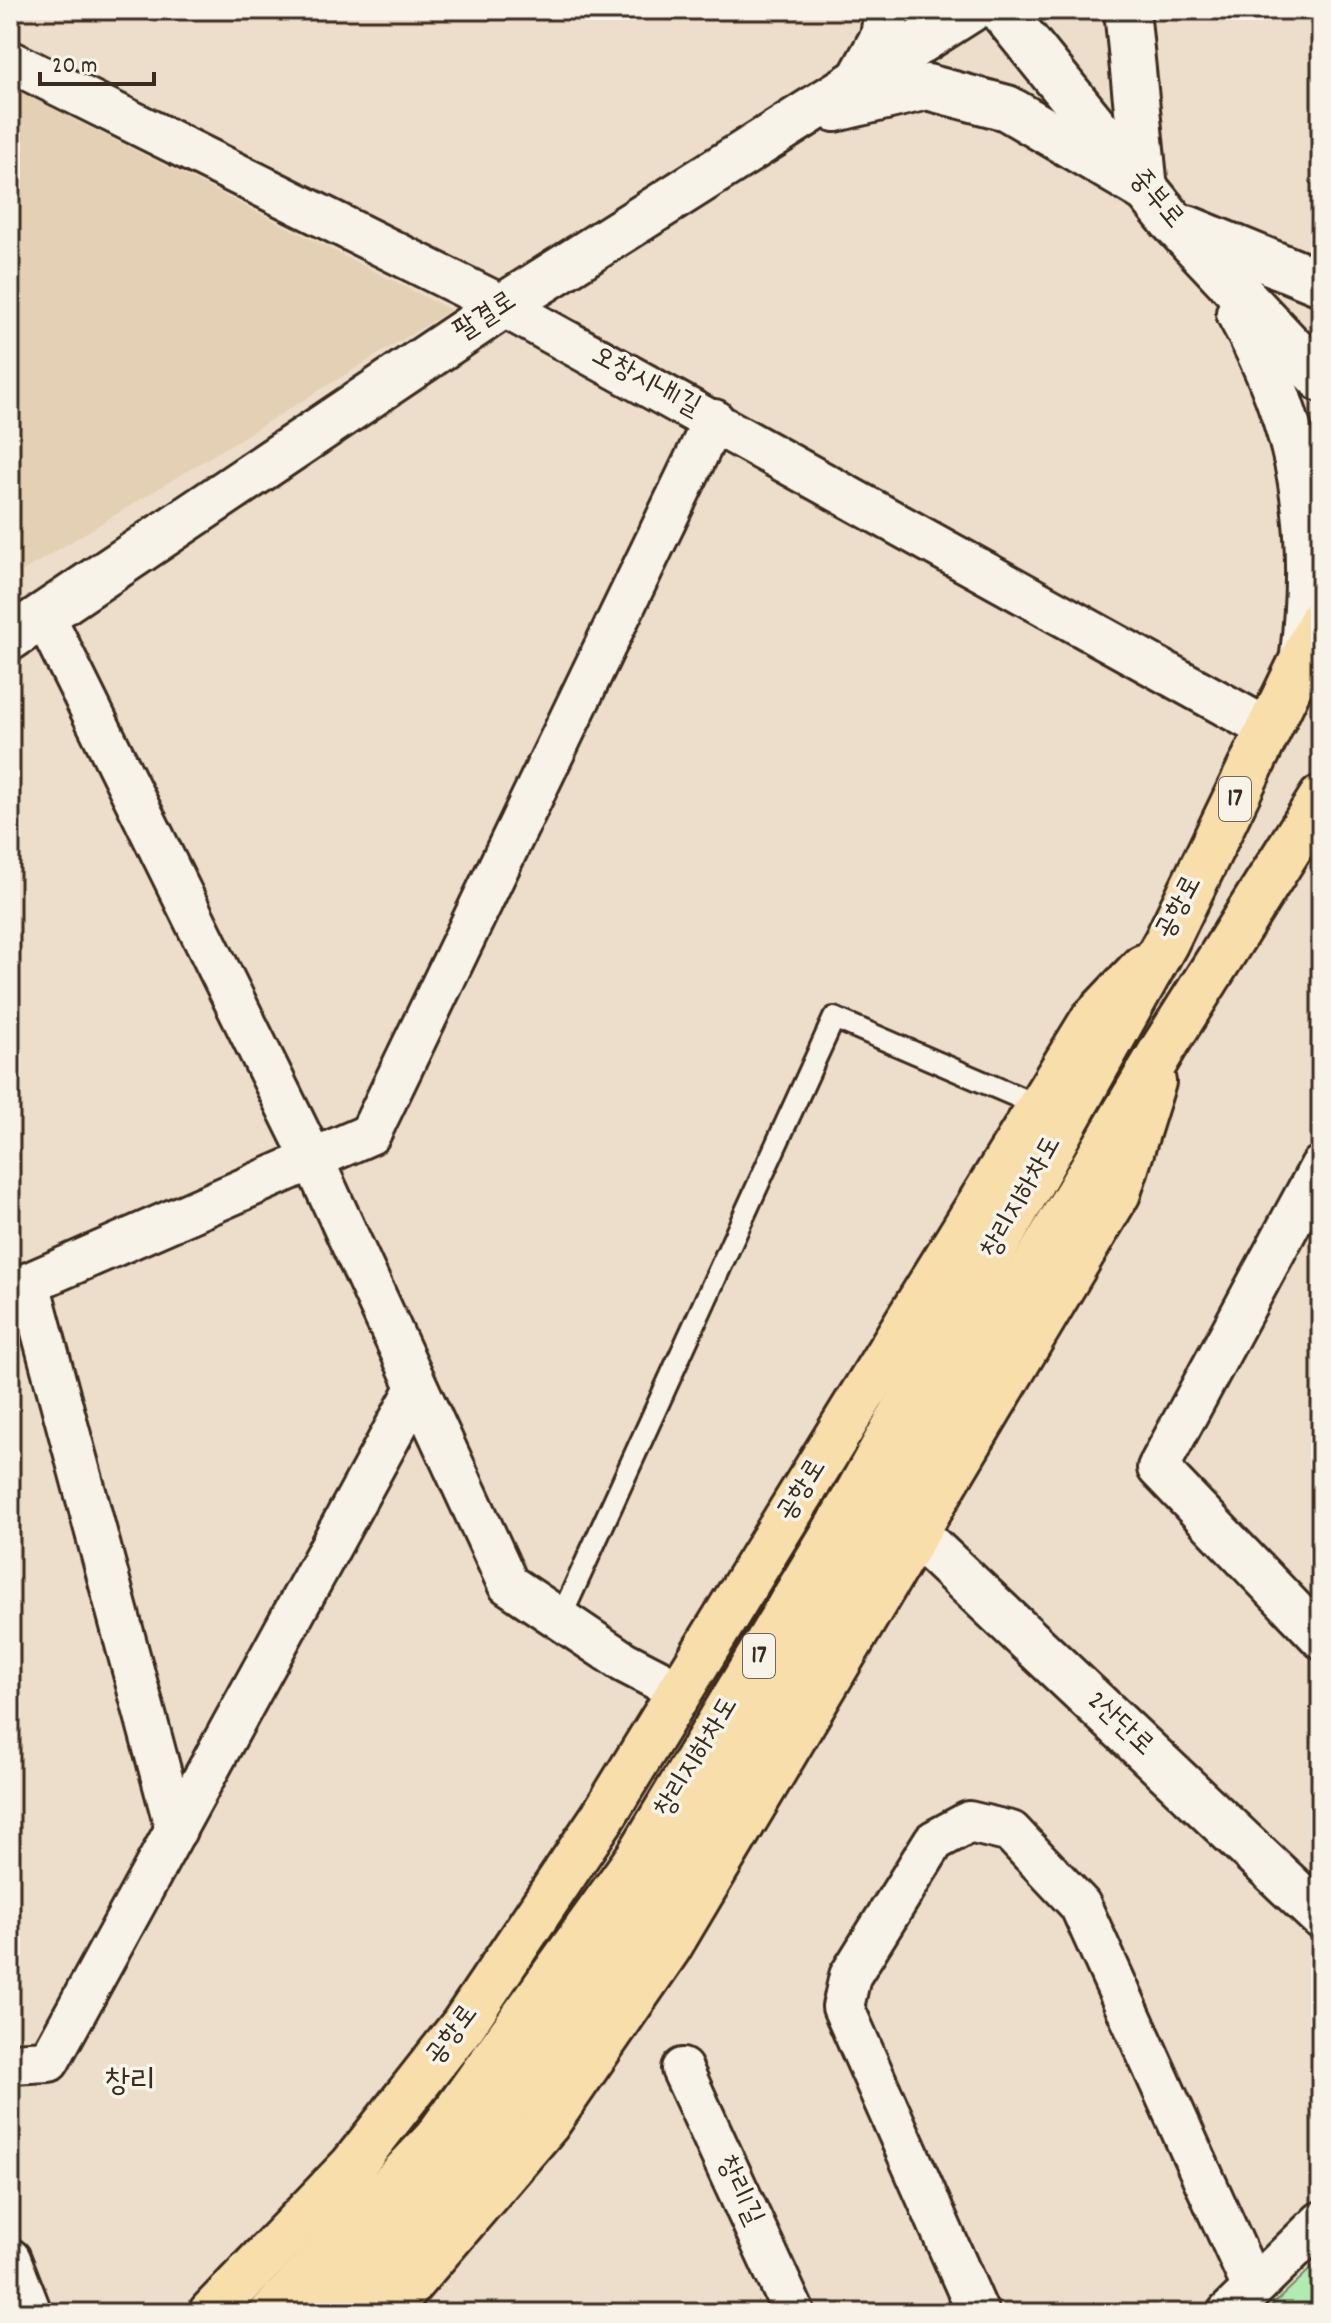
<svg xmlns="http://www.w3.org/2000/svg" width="1331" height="2323" font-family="Dekko,'Poor Story',sans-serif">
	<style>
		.built { fill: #e4d0b5 }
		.park { fill: #b1ebb0; stroke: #768a67; stroke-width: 2 }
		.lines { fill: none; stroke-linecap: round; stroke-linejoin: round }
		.service-casing { stroke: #3b2a1e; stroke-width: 26 }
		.minor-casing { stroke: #3b2a1e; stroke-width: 46 }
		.tertiary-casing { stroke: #3b2a1e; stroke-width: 50 }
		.secondary-casing { stroke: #3b2a1e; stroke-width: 50 }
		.primary-casing { stroke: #3b2a1e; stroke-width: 50 }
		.trunk-casing { stroke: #3b2a1e; stroke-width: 50 }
		.service { stroke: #f7f3e8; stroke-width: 20 }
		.minor { stroke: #f7f3e8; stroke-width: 40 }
		.tertiary { stroke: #f7f3e8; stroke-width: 44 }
		.secondary { stroke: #f7f3e8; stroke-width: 44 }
		.primary { stroke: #f8deab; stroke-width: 44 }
		.trunk { stroke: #f8deab; stroke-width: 44 }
		.labels { text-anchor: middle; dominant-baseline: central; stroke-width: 7; stroke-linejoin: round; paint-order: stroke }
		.shield { fill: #f7f3e8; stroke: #73665b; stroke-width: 2 }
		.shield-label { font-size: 26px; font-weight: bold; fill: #3b2a1e }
		.street-label { font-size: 28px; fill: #3b2a1e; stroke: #f7f3e8 }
		.quarter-label { font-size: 32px; fill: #3b2a1e; stroke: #f7f3e8 }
	</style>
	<rect width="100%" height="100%" fill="#ecdeca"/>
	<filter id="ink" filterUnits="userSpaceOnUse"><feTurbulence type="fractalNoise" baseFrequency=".0125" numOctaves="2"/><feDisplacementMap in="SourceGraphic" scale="16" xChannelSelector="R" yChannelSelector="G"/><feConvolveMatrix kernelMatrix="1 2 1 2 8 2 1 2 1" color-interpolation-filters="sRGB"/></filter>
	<g filter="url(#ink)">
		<!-- built -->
		<polygon class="built" points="10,87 451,310 10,579"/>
		<!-- park -->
		<polygon class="park" points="1321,2259 1321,2313 1264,2313"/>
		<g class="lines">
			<!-- service casing -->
			<g class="service-casing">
				<polyline id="service" points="560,1619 834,1018 1039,1106"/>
			</g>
			<!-- minor casing -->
			<g class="minor-casing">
				<g id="minor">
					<polyline points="10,61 503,306 1268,729"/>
					<polyline points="44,615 313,1160 508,1584 624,1662 680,1691"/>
					<polyline points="1321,1166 1158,1468 1321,1638"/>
					<polyline points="29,1283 176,1830"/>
					<polyline points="10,1299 29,1283 370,1134 714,420"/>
					<polyline points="10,2063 49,2061 417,1388"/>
					<polyline points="682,2069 794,2313"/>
					<polyline points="10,2259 31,2313"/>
					<polyline points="978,2313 843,2007 850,1976 934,1841 969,1822 1011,1832 1080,1905 1253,2288"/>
					<polyline points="1228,2313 1321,2222"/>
				</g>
			</g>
			<!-- tertiary casing -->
			<g class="tertiary-casing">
				<g id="tertiary">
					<polyline points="1127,10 1145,189"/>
					<polyline points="860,79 883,37 887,10"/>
					<polyline points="835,109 927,87 1007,108 1143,188"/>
					<polyline points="10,638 503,306 970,10"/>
					<polyline points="917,1535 1321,1916"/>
				</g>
			</g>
			<!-- secondary casing -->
			<g class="secondary-casing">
				<g id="secondary">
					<polyline points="1001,10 1171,220 1321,379"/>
					<polyline points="1187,228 1321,283"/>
					<path d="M1239 313C1302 427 1318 526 1303 655"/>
				</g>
			</g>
			<!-- primary casing -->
			<g class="primary-casing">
				<g id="primary">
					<polyline points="211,2313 352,2166 463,2025 602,1818 1092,1021 1143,967"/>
					<polyline points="385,2313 547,2124 669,1947 1118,1193 1153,1082"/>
				</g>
			</g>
			<!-- trunk casing -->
			<g class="trunk-casing">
				<g id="trunk">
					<polyline points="272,2313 436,2139 639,1856 856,1496 1166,942 1321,621"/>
					<polyline points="331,2313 556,2046 887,1516 1164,1047 1321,798"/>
				</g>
			</g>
			<!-- service -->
			<use href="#service" class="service"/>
			<!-- minor -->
			<use href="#minor" class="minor"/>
			<!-- tertiary -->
			<use href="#tertiary" class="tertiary"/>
			<!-- secondary -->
			<use href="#secondary" class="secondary"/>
			<!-- primary -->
			<use href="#primary" class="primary"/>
			<!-- trunk -->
			<use href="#trunk" class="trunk"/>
		</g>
	</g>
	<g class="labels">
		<!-- shield labels -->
		<g class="shield">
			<rect x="1219" y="777" width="32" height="44" rx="6"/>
			<rect x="743" y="1634" width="32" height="44" rx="6"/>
		</g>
		<g class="shield-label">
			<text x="1235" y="799">17</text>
			<text x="759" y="1656">17</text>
		</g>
		<!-- street labels -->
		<g class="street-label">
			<text transform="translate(1155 200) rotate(50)">중부로</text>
			<text transform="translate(486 318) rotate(-33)">팔결로</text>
			<text transform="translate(645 383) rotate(28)">오창시내1길</text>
			<text transform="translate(1180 908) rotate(-62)">공항로</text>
			<text transform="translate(1023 1198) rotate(-61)">창리지하차도</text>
			<text transform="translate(803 1491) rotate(-58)">공항로</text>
			<text transform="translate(1119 1725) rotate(43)">2산단로</text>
			<text transform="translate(698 1758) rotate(-59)">창리지하차도</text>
			<text transform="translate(453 2036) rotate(-53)">공항로</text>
			<text transform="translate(738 2191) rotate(65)">창리1길</text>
		</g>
		<!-- quarter labels -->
		<g class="quarter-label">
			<text x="130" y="2084">창리</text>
		</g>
	</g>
	<!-- margin -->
	<rect width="1331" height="2323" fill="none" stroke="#f7f3e8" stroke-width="40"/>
	<rect x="20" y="20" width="1291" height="2283" fill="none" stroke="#3b2a1e" stroke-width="3" filter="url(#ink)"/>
	<!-- scale -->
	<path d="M40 72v12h114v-12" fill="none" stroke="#3b2a1e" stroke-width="4"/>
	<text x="52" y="72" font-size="24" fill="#3b2a1e" stroke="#f7f3e8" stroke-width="6" paint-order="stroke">20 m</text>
</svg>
